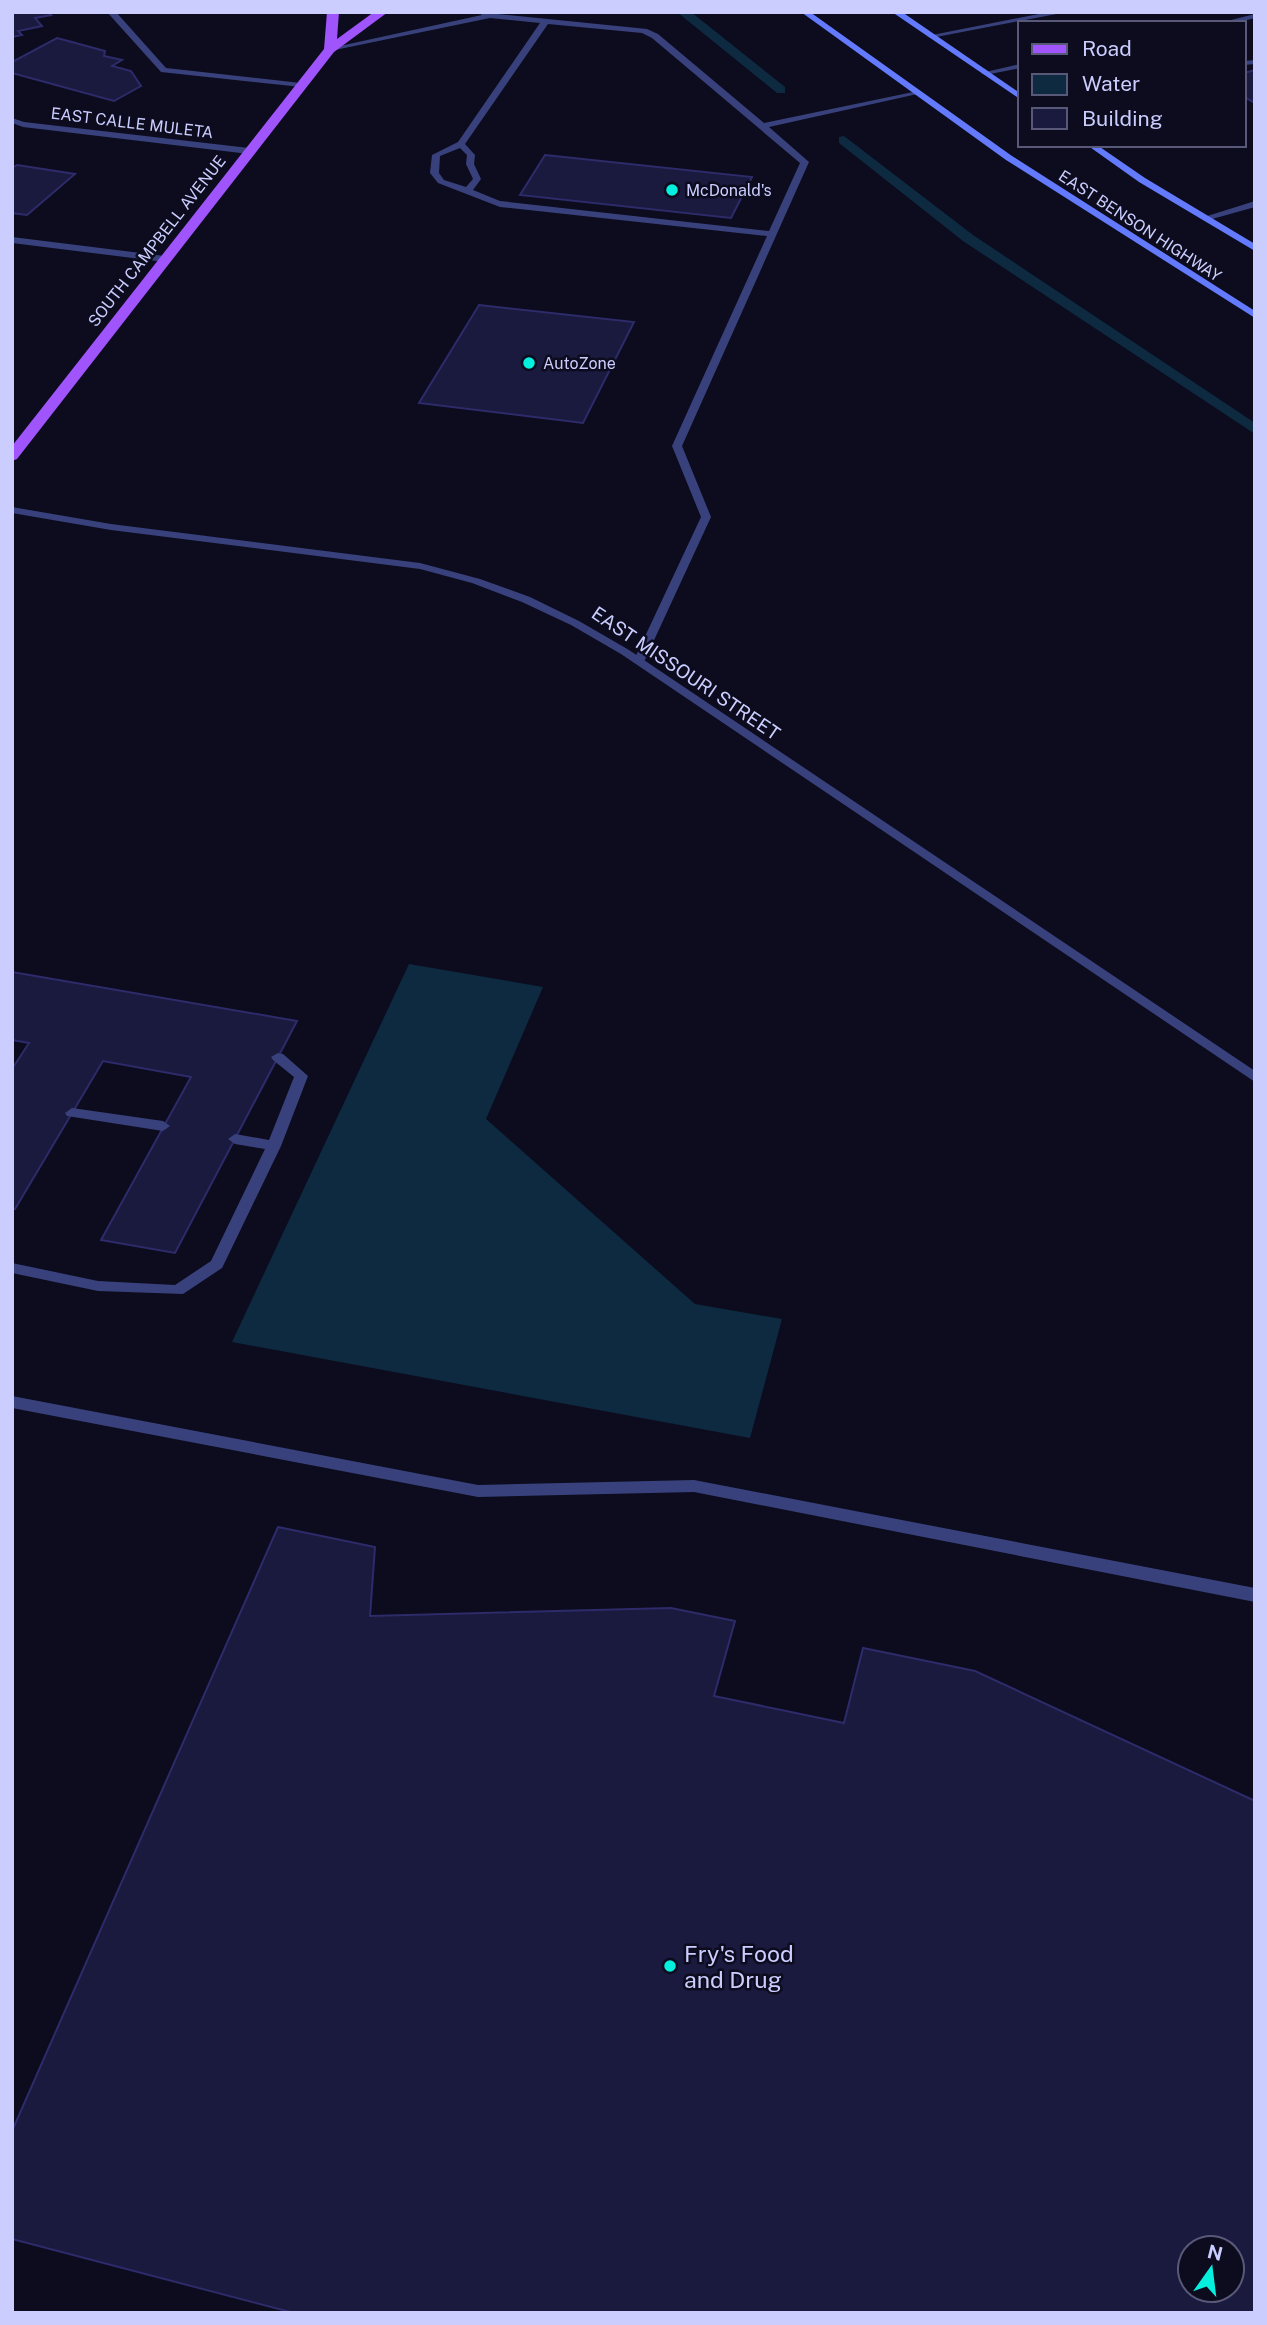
<svg xmlns="http://www.w3.org/2000/svg" width="1267" height="2325" font-family="'Public Sans',sans-serif">
	<style>
		.water { fill: #0d2a41 }
		.lines { fill: none; stroke-linecap: round; stroke-linejoin: round }
		.stream { fill: #0d2a41; fill-rule: evenodd }
		.building { fill: #1a193e; stroke: #2d2b6a; stroke-width: 2; fill-rule: evenodd }
		.lane { fill: #38417c; fill-rule: evenodd }
		.street { fill: #38417c; fill-rule: evenodd }
		.secondary { fill: #647afc; fill-rule: evenodd }
		.primary { fill: #a054fb; fill-rule: evenodd }
		.poi-dot { fill: #05efde; stroke: #0c0c1e; stroke-width: 2.5 }
		.labels { text-anchor: middle; dominant-baseline: central; stroke-width: 5; stroke-linejoin: round; paint-order: stroke }
		.far-street-label { font-size: 16px; fill: #cacdfe; stroke: #0c0c1e }
		.far-poi-label { font-size: 16px; fill: #cacdfe; stroke: #0c0c1e; text-anchor: start }
		.street-label { font-size: 19px; fill: #cacdfe; stroke: #0c0c1e }
		.near-poi-label { font-size: 23px; fill: #cacdfe; stroke: #0c0c1e; text-anchor: start }
	</style>
	<rect width="100%" height="100%" fill="#0c0c1e"/>
	<!-- water -->
	<polygon class="water" points="409,964 543,987 486,1119 695,1304 782,1319 750,1438 232,1342"/>
	<g class="lines">
		<!-- stream -->
		<g class="stream">
			<polygon points="677,12 691,12 785,87 785,93 777,93"/>
			<polygon points="844,136 973,235 1255,423 1255,434 963,241 839,143 839,137"/>
		</g>
	</g>
	<!-- building -->
	<g class="building">
		<polygon points="12,12 48,12 51,15 35,18 42,26 18,31 22,35 12,37"/>
		<polygon points="57,38 105,51 104,56 122,60 112,66 131,71 141,86 114,101 12,73 12,62"/>
		<polygon points="1255,70 1255,103 1244,97 1244,73"/>
		<polygon points="545,155 752,177 731,218 520,195"/>
		<polygon points="17,165 75,174 27,215 12,213 12,168"/>
		<polygon points="479,305 634,322 583,423 419,403"/>
		<polygon points="12,972 297,1021 175,1253 101,1240 191,1077 103,1061 15,1209 12,1209 12,1069 29,1043 12,1040"/>
		<path d="M278 1527 375 1547 370 1616 671 1608 735 1621 714 1696 844 1723 863 1648 975 1671 1255 1801V2313H294L12 2239V2131ZM1190 2248H1232V2290H1190Z"/>
	</g>
	<g class="lines">
		<!-- lane -->
		<g class="lane">
			<polygon points="107,12 116,12 166,68 301,83 305,85 301,87 161,72"/>
			<path d="M477 12 647 29 658 34 764 123 918 91 922 93 769 127 809 162 682 446 711 517 643 664 639 665 633 662 701 517 672 446 767 236 500 207 438 183 430 173 432 155 458 142 540 23 490 18 330 51 326 49 482 15ZM548 24 642 33 652 38 800 163 769 231 500 201 473 190 481 179 474 164 475 155 465 144ZM460 148 467 155 466 164 473 179 466 187 444 180 439 173 440 156Z"/>
			<polygon points="1049,12 1067,12 931,38 927,36"/>
			<polygon points="1255,14 1255,18 1235,23 1219,23"/>
			<polygon points="1255,60 1255,64 1244,65 1244,61"/>
			<polygon points="1020,64 1020,68 985,75 981,73"/>
			<polygon points="1255,201 1255,207 1205,221 1201,218"/>
			<polygon points="12,237 165,256 170,259 165,262 12,243"/>
			<polygon points="278,1053 283,1054 308,1076 281,1146 224,1264 222,1268 183,1294 98,1291 12,1273 12,1263 98,1281 175,1285 211,1261 265,1149 235,1144 228,1139 235,1134 269,1140 294,1077 273,1060 271,1057"/>
			<polygon points="72,1108 163,1121 170,1126 163,1131 67,1116 65,1113"/>
			<polygon points="12,1396 478,1485 694,1480 1255,1588 1255,1602 694,1492 478,1497 12,1408"/>
		</g>
		<!-- street -->
		<g class="street">
			<polygon points="12,118 24,122 249,148 253,151 249,154 23,127 12,123"/>
			<polygon points="12,507 111,524 420,563 480,579 530,597 579,621 629,650 1255,1071 1255,1082 621,654 571,625 522,602 472,583 420,569 111,530 12,513"/>
		</g>
		<!-- secondary -->
		<g class="secondary">
			<polygon points="801,12 810,12 1012,156 1255,311 1255,318 1006,160"/>
			<polygon points="892,12 902,12 1020,93 1020,99"/>
			<polygon points="1087,145 1097,145 1145,178 1255,244 1255,251 1139,182"/>
		</g>
		<!-- primary -->
		<polygon class="primary" points="327,12 339,12 337,39 374,12 388,12 334,52 17,459 12,461 12,446 324,49"/>
	</g>
	<!-- markers -->
	<g class="poi-dot">
		<circle cx="672" cy="190" r="7"/>
		<circle cx="529" cy="363" r="7"/>
		<circle cx="670" cy="1966" r="7"/>
	</g>
	<g class="labels">
		<!-- far-street labels -->
		<g class="far-street-label">
			<text transform="translate(132 123) rotate(7)">EAST CALLE MULETA</text>
			<text transform="translate(1140 226) rotate(33)">EAST BENSON HIGHWAY</text>
			<text transform="translate(157 241) rotate(-52)">SOUTH CAMPBELL AVENUE</text>
		</g>
		<!-- far-poi labels -->
		<g class="far-poi-label">
			<text x="686" y="190">McDonald's</text>
			<text x="543" y="363">AutoZone</text>
		</g>
		<!-- street labels -->
		<g class="street-label">
			<text transform="translate(686 673) rotate(34)">EAST MISSOURI STREET</text>
		</g>
		<!-- near-poi labels -->
		<g class="near-poi-label">
			<text x="684" y="1953">Fry's Food<tspan x="684" dy="26">and Drug</tspan></text>
		</g>
	</g>
	<!-- border -->
	<rect width="1267" height="2325" fill="none" stroke="#cacdfe" stroke-width="28"/>
	<!-- legend -->
	<rect x="1018" y="21" width="228" height="126" fill="#0c0c1e" stroke="#585978" stroke-width="2"/>
	<rect x="1032" y="44" width="35" height="10" fill="#a054fb" stroke="#585978" stroke-width="2"/>
	<text x="1082" y="56" font-size="21" fill="#cacdfe">Road</text>
	<rect x="1032" y="74" width="35" height="21" fill="#0d2a41" stroke="#585978" stroke-width="2"/>
	<text x="1082" y="91" font-size="21" fill="#cacdfe">Water</text>
	<rect x="1032" y="108" width="35" height="21" fill="#1a193e" stroke="#585978" stroke-width="2"/>
	<text x="1082" y="126" font-size="21" fill="#cacdfe">Building</text>
	<!-- north arrow -->
	<g transform="translate(1211 2269) rotate(14)"><circle r="33" fill="#0c0c1e" stroke="#585978" stroke-width="2"/>
	<path d="M0-5L12 26L0 18L-12 26Z" fill="#05efde"/>
	<text y="-10" font-size="19" font-weight="bold" text-anchor="middle" fill="#cacdfe">N</text>
	</g>
</svg>
